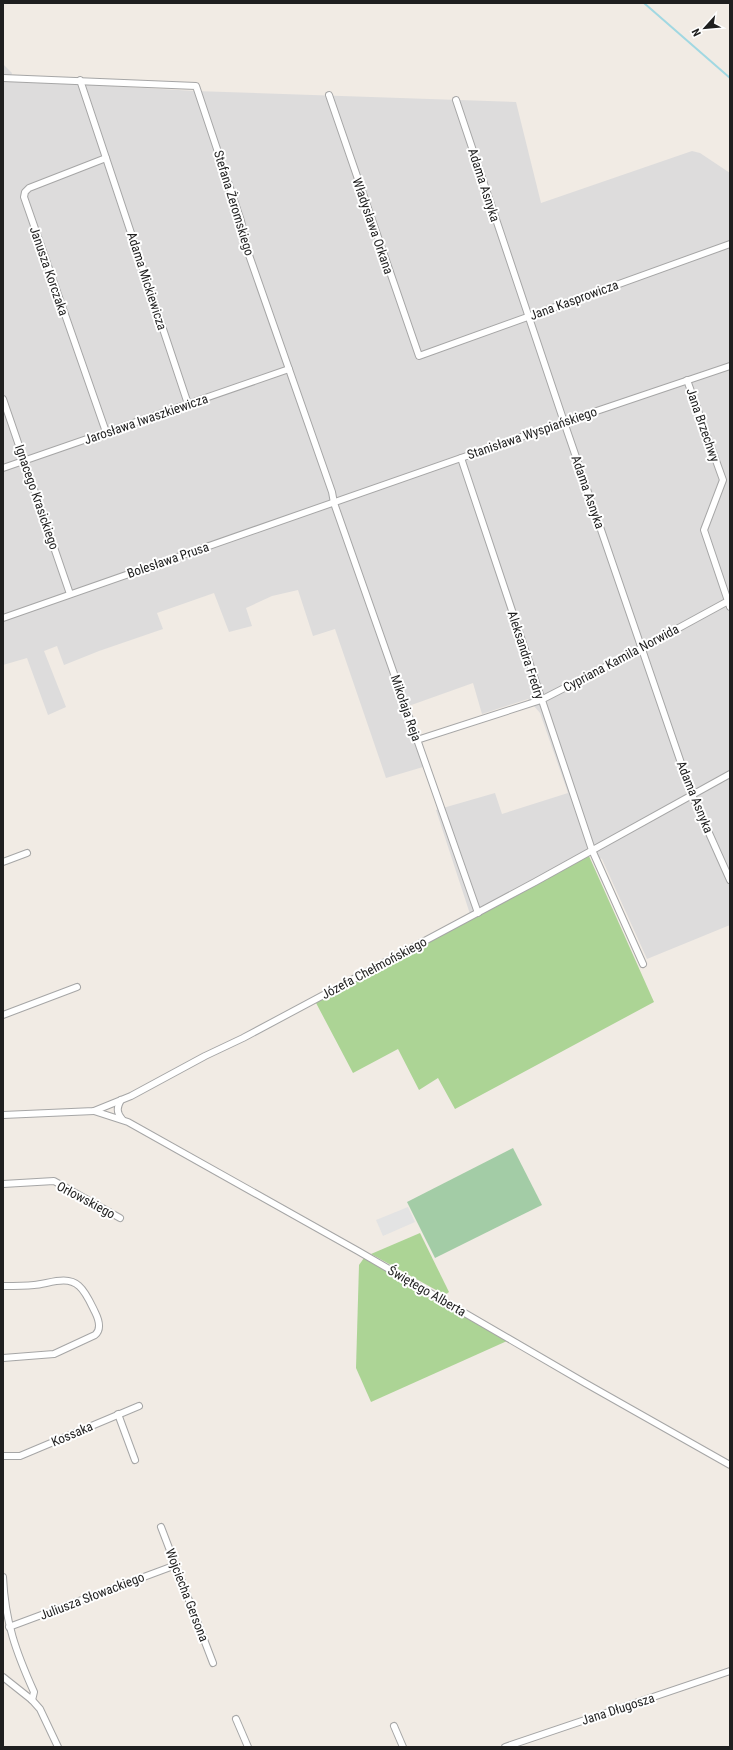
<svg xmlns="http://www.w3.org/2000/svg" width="733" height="1750" font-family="'Roboto Condensed',sans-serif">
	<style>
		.residential { fill: #dddcdc }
		.forest { fill: #acd495 }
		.cemetery { fill: #a3cca6 }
		.parking { fill: #e3e3e3 }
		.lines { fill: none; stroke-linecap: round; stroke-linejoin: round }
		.stream { stroke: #a1d8e2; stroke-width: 2 }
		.minor-casing { stroke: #a6a6a6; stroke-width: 8 }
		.minor { stroke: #fff; stroke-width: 6 }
		.labels { text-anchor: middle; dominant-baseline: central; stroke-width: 4; stroke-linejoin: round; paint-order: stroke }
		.street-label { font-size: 13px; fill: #1f1f1f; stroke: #fff }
	</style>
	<rect width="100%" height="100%" fill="#f1ebe4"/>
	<!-- residential -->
	<polygon class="residential" points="3,64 12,73 10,80 195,91 516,102 541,203 692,151 700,153 730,173 730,925 647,959 602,859 586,851 470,914 436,810 495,793 502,814 568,793 540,713 528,699 482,714 473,683 403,708 423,767 386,778 335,629 313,636 298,590 272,596 246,608 252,626 229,632 214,593 157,613 163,629 99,651 64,665 57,646 44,651 66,707 48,715 27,658 3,665"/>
	<!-- forest -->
	<g class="forest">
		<polygon points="589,856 654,1002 455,1109 438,1078 419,1090 398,1049 353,1073 315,1001 380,965"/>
		<polygon points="420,1233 449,1292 445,1295 371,1254"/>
		<polygon points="364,1258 507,1341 371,1402 356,1368 359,1265"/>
	</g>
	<!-- cemetery -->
	<polygon class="cemetery" points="513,1148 542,1205 435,1258 407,1202"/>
	<!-- parking -->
	<polygon class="parking" points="408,1207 415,1222 383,1236 376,1220"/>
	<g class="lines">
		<!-- stream -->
		<polyline class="stream" points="644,3 730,78"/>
		<!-- minor casing -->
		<g class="minor-casing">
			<g id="minor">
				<polyline points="3,78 196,86 241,221 249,255 332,492 334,503 478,913"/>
				<polyline points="80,80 188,404"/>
				<polyline points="329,95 419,356 730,244"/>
				<polyline points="456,100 564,422 692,795 730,880"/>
				<polyline points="106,158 29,188 25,192 24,197 106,432"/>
				<polyline points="687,380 723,480 704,530 730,607"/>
				<polyline points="3,399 70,594"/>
				<polyline points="461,458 592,850 643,964"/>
				<polyline points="3,468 289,369"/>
				<polyline points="3,618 564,422 730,366"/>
				<polyline points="417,740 541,700 642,648 730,600"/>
				<polyline points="3,862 27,853"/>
				<polyline points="3,1015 77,987"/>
				<path d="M121 1100C117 1107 116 1112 122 1119"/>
				<polyline points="94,1111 128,1122 358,1251 585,1383 730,1465"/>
				<polyline points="3,1115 94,1111 131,1096 205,1056 243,1038 535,882 730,774"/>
				<polyline points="3,1184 54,1181 120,1218"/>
				<path d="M3 1286C13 1286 24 1286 34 1285 48 1284 67 1275 79 1286 86 1292 91 1304 95 1312 99 1320 102 1329 95 1335L54 1354 3 1358"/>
				<polyline points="118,1414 135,1460"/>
				<polyline points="3,1456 20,1456 139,1406"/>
				<polyline points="161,1527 213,1663"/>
				<path d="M3 1577C5 1622 16 1652 34 1692L32 1700"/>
				<polyline points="9,1627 176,1565"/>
				<polyline points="3,1677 32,1700 40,1709 58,1747"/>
				<polyline points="236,1719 248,1747"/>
				<polyline points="394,1726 403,1747"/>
				<polyline points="505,1747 730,1671"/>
			</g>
		</g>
		<!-- minor -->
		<use href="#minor" class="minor"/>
	</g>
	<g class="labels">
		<!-- street labels -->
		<g class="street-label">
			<text transform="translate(484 185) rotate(72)">Adama Asnyka</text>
			<text transform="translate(234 203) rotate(73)">Stefana Żeromskiego</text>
			<text transform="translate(373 226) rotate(71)">Władysława Orkana</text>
			<text transform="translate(49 271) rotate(71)">Janusza Korczaka</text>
			<text transform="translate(147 281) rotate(72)">Adama Mickiewicza</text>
			<text transform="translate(574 300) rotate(-20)">Jana Kasprowicza</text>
			<text transform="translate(146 419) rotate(-19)">Jarosława Iwaszkiewicza</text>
			<text transform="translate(703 425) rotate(71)">Jana Brzechwy</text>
			<text transform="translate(532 433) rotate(-19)">Stanisława Wyspiańskiego</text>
			<text transform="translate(588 492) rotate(71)">Adama Asnyka</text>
			<text transform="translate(37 497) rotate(71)">Ignacego Krasickiego</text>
			<text transform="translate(168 560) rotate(-19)">Bolesława Prusa</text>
			<text transform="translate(526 655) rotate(72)">Aleksandra Fredry</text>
			<text transform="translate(621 658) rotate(-28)">Cypriana Kamila Norwida</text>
			<text transform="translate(406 708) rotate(71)">Mikołaja Reja</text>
			<text transform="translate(695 797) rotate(68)">Adama Asnyka</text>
			<text transform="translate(374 968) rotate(-28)">Józefa Chełmońskiego</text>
			<text transform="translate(86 1200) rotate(28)">Orłowskiego</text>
			<text transform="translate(427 1291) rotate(30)">Świętego Alberta</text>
			<text transform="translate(72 1434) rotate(-23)">Kossaka</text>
			<text transform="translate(187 1595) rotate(69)">Wojciecha Gersona</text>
			<text transform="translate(92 1596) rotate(-21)">Juliusza Słowackiego</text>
			<text transform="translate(618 1709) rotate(-18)">Jana Długosza</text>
		</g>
	</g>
	<!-- border -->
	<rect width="733" height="1750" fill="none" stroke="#1f1f1f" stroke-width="8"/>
	<!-- north arrow -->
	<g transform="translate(705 28) rotate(243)" stroke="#ffffff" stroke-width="3" paint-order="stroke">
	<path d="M0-3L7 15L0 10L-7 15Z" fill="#1f1f1f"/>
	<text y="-6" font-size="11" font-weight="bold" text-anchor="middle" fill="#1f1f1f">N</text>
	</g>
</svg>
